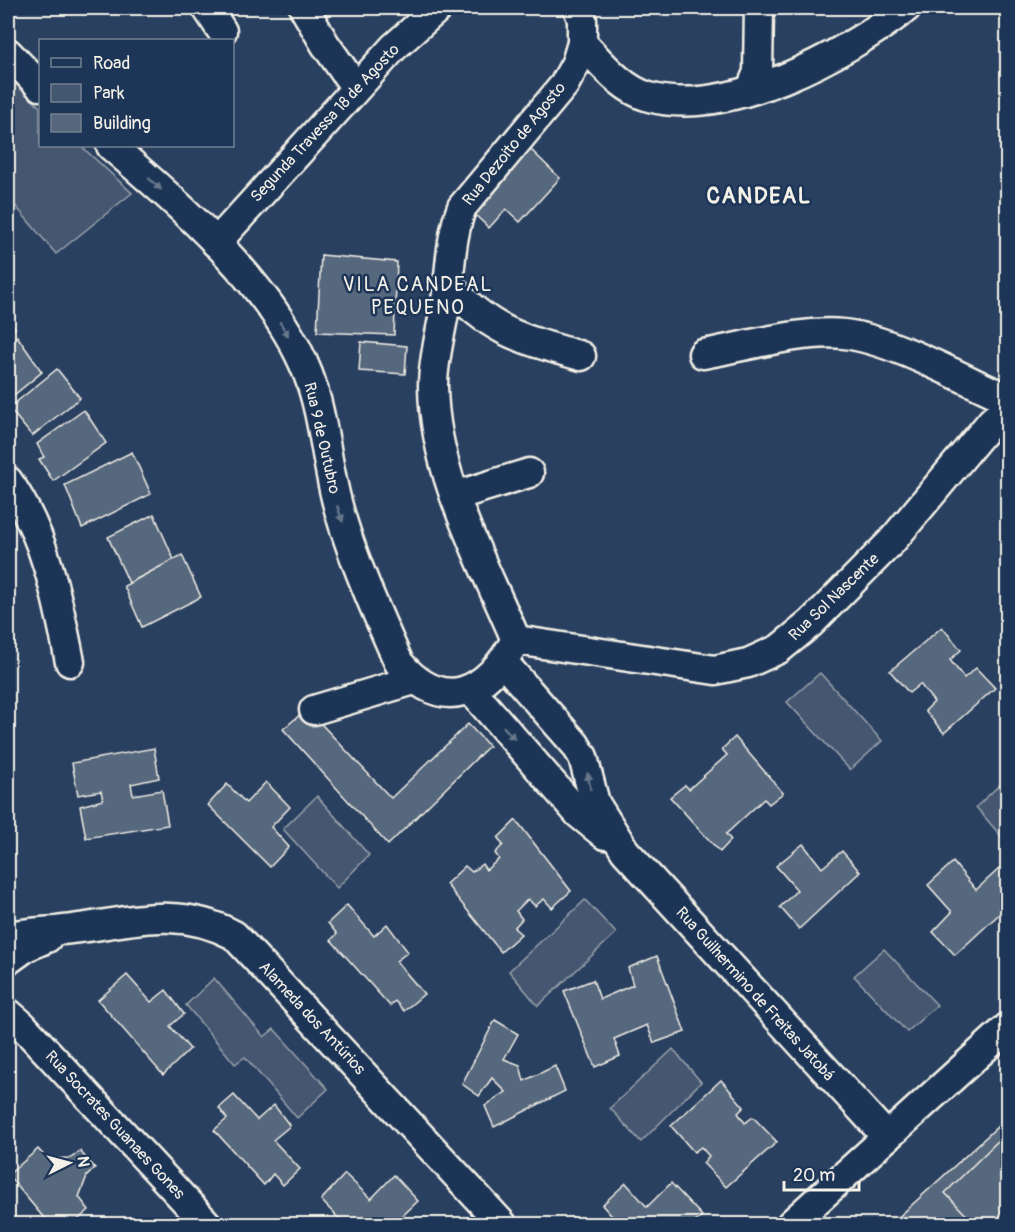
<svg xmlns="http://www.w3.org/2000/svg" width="1015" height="1232" font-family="Pangolin,sans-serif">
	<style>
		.green { fill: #445771; stroke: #9ca4ac; stroke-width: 1.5 }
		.building { fill: #56677d; stroke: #f4f1e8; stroke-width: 1.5 }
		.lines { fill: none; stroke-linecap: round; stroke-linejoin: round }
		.minor-casing { stroke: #f4f1e8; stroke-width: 33 }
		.minor { stroke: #1d3557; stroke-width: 28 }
		.oneway { fill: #68778a }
		.labels { text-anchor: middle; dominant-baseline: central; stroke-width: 5; stroke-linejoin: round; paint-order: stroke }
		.street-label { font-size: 16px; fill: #f4f1e8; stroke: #1d3557 }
		.quarter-label { font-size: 20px; letter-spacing: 1.5px; fill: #f4f1e8; stroke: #1d3557 }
		.district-label { font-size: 22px; font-weight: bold; letter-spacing: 1.5px; fill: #f4f1e8; stroke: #1d3557 }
	</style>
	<rect width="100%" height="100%" fill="#2a4060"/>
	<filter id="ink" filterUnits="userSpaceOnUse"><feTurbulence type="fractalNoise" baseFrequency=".0167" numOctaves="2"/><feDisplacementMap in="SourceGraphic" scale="12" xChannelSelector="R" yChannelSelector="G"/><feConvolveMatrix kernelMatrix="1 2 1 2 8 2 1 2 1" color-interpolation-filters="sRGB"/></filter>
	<g filter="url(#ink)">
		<!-- green -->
		<g class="green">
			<polygon points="8,76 40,107 40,146 81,146 132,193 56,254 8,197"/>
			<polygon points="820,673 882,741 850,770 787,702"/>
			<polygon points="1007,778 1007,843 976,807"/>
			<polygon points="317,796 369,855 337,888 283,829"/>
			<polygon points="585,900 616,933 538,1006 509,971"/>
			<polygon points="884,949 937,1005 907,1032 854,976"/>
			<polygon points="214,978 264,1037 274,1029 328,1089 297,1118 245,1057 235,1064 186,1005"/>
			<polygon points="673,1049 701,1082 641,1142 610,1108"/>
		</g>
		<!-- building -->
		<g class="building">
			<polygon points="527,146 560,178 520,222 506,209 489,228 469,209"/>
			<polygon points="321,255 397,262 394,335 317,332"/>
			<polygon points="8,316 15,328 8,334"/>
			<polygon points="17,336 42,372 8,400 8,344"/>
			<polygon points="361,342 407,346 405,374 359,371"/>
			<polygon points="57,369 80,398 32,436 9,408"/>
			<polygon points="84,410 106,443 53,481 39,459 44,457 37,444"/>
			<polygon points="132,452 151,494 82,528 65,485"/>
			<polygon points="154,514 174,560 129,583 108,537"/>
			<polygon points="182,555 201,597 142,627 124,586"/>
			<polygon points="942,627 961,650 950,660 964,678 976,668 995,688 944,733 925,711 934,702 920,684 909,693 890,671"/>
			<polygon points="307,709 391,798 468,724 489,746 388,845 283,729"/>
			<polygon points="735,737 783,793 769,804 764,799 726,834 731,840 720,852 670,797 685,785 689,789 727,755 722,749"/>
			<polygon points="154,748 159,778 131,784 133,795 162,790 168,825 86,838 80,806 103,800 101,791 78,795 72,763"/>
			<polygon points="266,782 290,807 271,827 289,847 270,867 208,805 227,784 246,803"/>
			<polygon points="8,796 12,819 8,819"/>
			<polygon points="516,820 571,891 552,908 544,899 535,906 528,899 516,911 522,919 514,928 521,934 501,952 446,884 465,866 472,872 482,864 486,870 499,859 495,853 503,845 498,838"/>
			<polygon points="803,844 822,868 842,851 860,872 799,929 780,907 797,890 776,866"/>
			<polygon points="953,862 976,890 1000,868 1008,876 1008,906 955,955 933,932 952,912 928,885"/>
			<polygon points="347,905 374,936 387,924 408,952 396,961 424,994 404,1011 395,1001 390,1006 331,940 337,934 328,923"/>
			<polygon points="657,956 685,1032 654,1043 647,1025 614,1039 620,1056 595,1067 564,991 593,980 600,999 633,985 628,968"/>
			<polygon points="127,975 151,1002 166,990 184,1014 170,1026 190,1049 163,1075 98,1000"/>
			<polygon points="495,1020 518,1034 504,1059 520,1065 524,1081 555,1066 565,1091 494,1127 485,1106 506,1092 492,1078 479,1096 462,1084"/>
			<polygon points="721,1080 744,1107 738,1113 745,1123 753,1117 777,1142 726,1187 703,1163 709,1156 701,1147 694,1152 671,1126"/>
			<polygon points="234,1095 257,1120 274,1105 290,1126 273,1140 300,1169 283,1185 273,1174 264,1185 214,1130 227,1119 219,1108"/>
			<polygon points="1008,1117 1008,1224 891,1224"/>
			<polygon points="1005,1134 1008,1136 1008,1224 975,1224 945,1193"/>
			<polygon points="38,1149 47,1159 71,1158 80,1151 95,1168 87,1176 79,1197 89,1210 73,1224 49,1224 8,1175"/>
			<polygon points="345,1174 371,1199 394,1175 418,1201 394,1224 344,1224 321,1200"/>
			<polygon points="626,1183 647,1207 671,1183 702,1216 693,1224 619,1224 602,1205"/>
		</g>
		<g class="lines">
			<!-- minor casing -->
			<g class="minor-casing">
				<g id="minor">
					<polyline points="207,8 222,31"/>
					<polyline points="304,8 325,44 356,88"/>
					<path d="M578 8 582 19V43C601 62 621 89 649 97 727 119 845 55 906 8"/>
					<polyline points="8,53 40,86"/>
					<polyline points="751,89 758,72 759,8"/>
					<path d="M111 146C180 205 274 286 308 374 324 416 326 463 338 506 351 555 378 616 399 663 445 716 486 692 516 640"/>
					<polyline points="216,243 394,47 438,8"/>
					<path d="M448 284C490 332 522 339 581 356"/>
					<path d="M703 354C744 347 804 329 844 334 891 339 963 379 1008 399"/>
					<path d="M8 481C45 533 58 600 70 662"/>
					<polyline points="455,496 529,473"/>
					<path d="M516 640C482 559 434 476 433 386 433 358 442 329 446 301 451 268 450 238 462 207L564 85 576 63 582 43"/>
					<polyline points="516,640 715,670 748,663 779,649 811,623 892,541 992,421 1008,407"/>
					<polyline points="503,662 575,744 583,757 595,803 625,851 887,1137"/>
					<polyline points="470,689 579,814 605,835"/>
					<polyline points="314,710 414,680"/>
					<path d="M8 936C29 932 50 932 72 929 131 922 178 905 234 935L502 1224"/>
					<polyline points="8,960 26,947 47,938"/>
					<polyline points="8,1013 22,1025 207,1224"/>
					<polyline points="791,1224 1008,1027"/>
				</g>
			</g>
			<!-- minor -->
			<use href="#minor" class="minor"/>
		</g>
		<!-- one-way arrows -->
		<defs><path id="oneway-solid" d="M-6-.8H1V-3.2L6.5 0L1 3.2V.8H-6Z" transform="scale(1.5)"/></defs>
		<g class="oneway">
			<use href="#oneway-solid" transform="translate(155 184) rotate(42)"/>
			<use href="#oneway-solid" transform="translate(284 329) rotate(59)"/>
			<use href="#oneway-solid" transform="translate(340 514) rotate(71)"/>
			<use href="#oneway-solid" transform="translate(509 733) rotate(49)"/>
			<use href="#oneway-solid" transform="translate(589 781) rotate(-100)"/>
		</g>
	</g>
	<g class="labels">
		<!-- street labels -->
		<g class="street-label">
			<text transform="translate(325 123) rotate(-47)">Segunda Travessa 18 de Agosto</text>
			<text transform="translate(514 144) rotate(-51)">Rua Dezoito de Agosto</text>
			<text transform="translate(322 438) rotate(77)">Rua 9 de Outubro</text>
			<text transform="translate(834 597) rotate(-44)">Rua Sol Nascente</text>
			<text transform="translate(755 994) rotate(48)">Rua Guilhermino de Freitas Jatobá</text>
			<text transform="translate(312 1018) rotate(47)">Alameda dos Antúrios</text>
			<text transform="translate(115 1125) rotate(47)">Rua Socrates Guanaes Gones</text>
		</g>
		<!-- quarter labels -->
		<g class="quarter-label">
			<text x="418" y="284">VILA CANDEAL<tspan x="418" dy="23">PEQUENO</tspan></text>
		</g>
		<!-- district labels -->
		<g class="district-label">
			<text x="759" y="196">CANDEAL</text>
		</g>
	</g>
	<!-- margin -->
	<rect width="1015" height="1232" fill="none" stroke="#1d3557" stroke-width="30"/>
	<rect x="15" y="15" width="985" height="1202" fill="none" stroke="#f4f1e8" stroke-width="2" filter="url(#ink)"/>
	<!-- legend -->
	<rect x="39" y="39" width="195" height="108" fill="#1d3557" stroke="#738091" stroke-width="1.5"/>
	<rect x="51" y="58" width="30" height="9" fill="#1d3557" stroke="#738091" stroke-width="1.5"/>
	<text x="93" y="69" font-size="18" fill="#f4f1e8">Road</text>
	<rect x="51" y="84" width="30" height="18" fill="#445771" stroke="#738091" stroke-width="1.5"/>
	<text x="93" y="99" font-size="18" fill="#f4f1e8">Park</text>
	<rect x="51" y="114" width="30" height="18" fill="#56677d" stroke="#738091" stroke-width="1.5"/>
	<text x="93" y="129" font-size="18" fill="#f4f1e8">Building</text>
	<!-- north arrow -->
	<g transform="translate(69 1163) rotate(84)" stroke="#1d3557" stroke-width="4.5" paint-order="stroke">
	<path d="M0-4.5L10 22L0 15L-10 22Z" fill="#f4f1e8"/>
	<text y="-9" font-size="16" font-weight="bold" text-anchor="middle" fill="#f4f1e8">N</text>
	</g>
	<!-- scale -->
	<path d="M784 1181v9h75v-9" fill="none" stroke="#f4f1e8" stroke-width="3"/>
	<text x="793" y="1181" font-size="18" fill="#f4f1e8" stroke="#1d3557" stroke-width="4.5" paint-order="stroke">20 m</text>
</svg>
